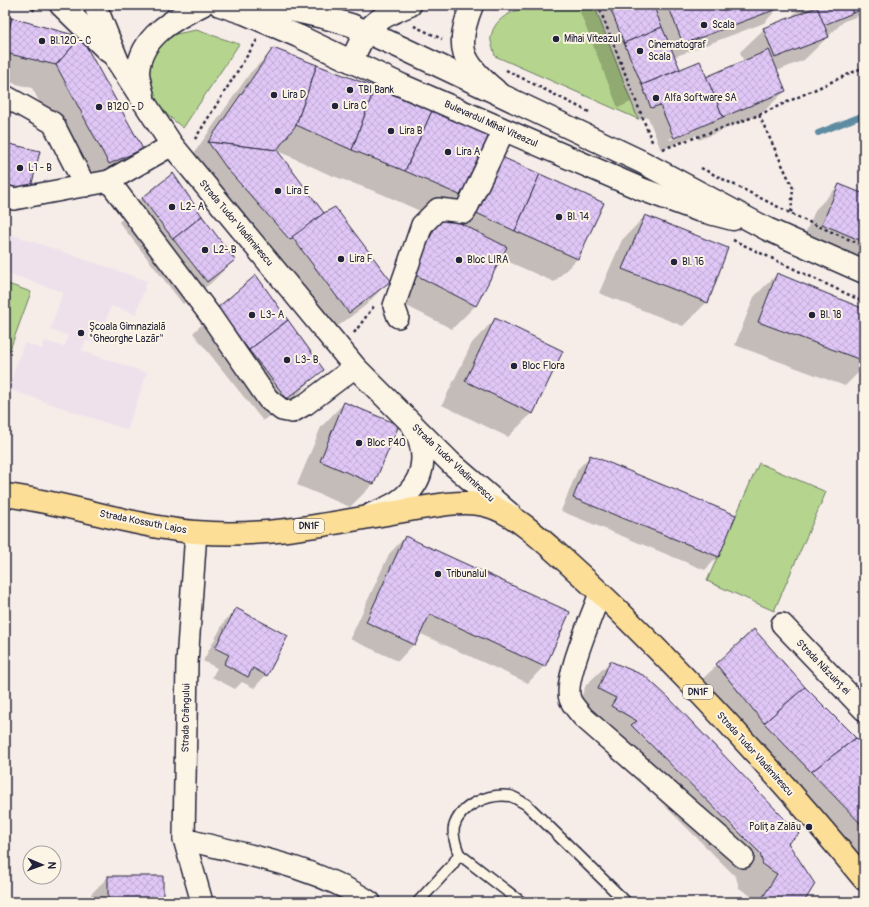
<svg xmlns="http://www.w3.org/2000/svg" width="869" height="907" font-family="Pangolin,sans-serif">
	<style>
		.built { fill: #efe1ec }
		.green { fill: #b5d58e; stroke: #6c7c64 }
		.shadow { fill: #0003; fill-rule: evenodd }
		.lines { fill: none; stroke-linecap: round; stroke-linejoin: round }
		.stream { stroke: #5d8ca0; stroke-width: 6 }
		.building { fill: url(#building-cross-hatch); stroke: #22223b }
		.service-casing { stroke: #22223b; stroke-width: 13 }
		.minor-casing { stroke: #22223b; stroke-width: 24 }
		.tertiary-casing { stroke: #22223b; stroke-width: 25 }
		.secondary-casing { stroke: #22223b; stroke-width: 25 }
		.primary-casing { stroke: #22223b; stroke-width: 25 }
		.path { stroke: #22223b; stroke-width: 2.5; stroke-dasharray: 3 3; stroke-linecap: butt }
		.service { stroke: #fcf5e5; stroke-width: 10 }
		.minor { stroke: #fcf5e5; stroke-width: 21 }
		.tertiary { stroke: #fcf5e5; stroke-width: 22 }
		.secondary { stroke: #fcf5e5; stroke-width: 22 }
		.primary { stroke: #fdde96; stroke-width: 22 }
		.poi-dot { fill: #22223b; stroke: #fcf5e5; stroke-width: 1.5 }
		.labels { text-anchor: middle; dominant-baseline: central; stroke-width: 4; stroke-linejoin: round; paint-order: stroke }
		.shield { fill: #fcf5e5; stroke: #63616e; stroke-width: 1 }
		.shield-label { font-size: 9px; font-weight: bold; fill: #22223b }
		.poi-label { font-size: 10px; fill: #22223b; stroke: #fcf5e5; text-anchor: start }
		.street-label { font-size: 10px; fill: #22223b; stroke: #fcf5e5 }
	</style>
	<defs>
		<pattern id="building-cross-hatch" width="8" height="8" patternUnits="userSpaceOnUse"><rect width="8" height="8" fill="#e0c7f6"/><path d="M0 0l8 8M0 8l8-8" fill="none" stroke="#c0abd4"/></pattern>
	</defs>
	<rect width="100%" height="100%" fill="#f6ece8"/>
	<filter id="ink" filterUnits="userSpaceOnUse"><feTurbulence type="fractalNoise" baseFrequency=".025" numOctaves="2"/><feDisplacementMap in="SourceGraphic" scale="8" xChannelSelector="R" yChannelSelector="G"/><feConvolveMatrix kernelMatrix="1 2 1 2 8 2 1 2 1" color-interpolation-filters="sRGB"/></filter>
	<g filter="url(#ink)">
		<!-- built -->
		<polygon class="built" points="5,232 147,281 136,314 111,306 98,344 86,340 82,351 147,373 127,430 8,389 24,343 42,349 45,341 64,347 68,336 50,330 63,292 5,272"/>
		<!-- green -->
		<g class="green">
			<path d="M534 5H594L638 119 495 56C494 50 490 42 491 37 495 15 515 11 534 5Z"/>
			<polygon points="196,30 239,44 183,128 159,108 146,79 153,50 161,37"/>
			<polygon points="5,283 31,292 5,363"/>
			<polygon points="759,463 826,492 774,611 707,581"/>
		</g>
		<!-- shadow -->
		<g class="shadow">
			<path d="M577 5H652L653 7 656 5H781L764 23 674 57 678 69 675 72 706 79 744 62 740 52 764 29 789 19 803 5H864V14L844 21 804 60 777 71 785 91 761 114 699 140 697 135 661 150 648 117 638 120 631 102 618 108ZM695 128V130L670 140 669 139Z"/>
			<polygon points="5,17 80,38 142,149 118,173 86,187 32,88 5,81"/>
			<polygon points="273,50 470,180 577,259 554,282 500,258 476,305 452,329 389,297 419,239 438,219 382,194 328,174 276,150 324,214 389,281 366,305 325,336 185,166 250,73"/>
			<polygon points="5,144 30,191 6,214 5,214"/>
			<polygon points="173,175 234,260 211,283 183,304 119,222 142,198"/>
			<polygon points="839,185 864,196 864,276 799,247 816,209"/>
			<polygon points="645,216 707,302 683,326 599,293 622,240"/>
			<polygon points="777,274 864,310 864,367 845,386 735,345 754,297"/>
			<polygon points="217,310 322,369 299,393 263,421 193,333"/>
			<polygon points="495,319 532,413 508,437 442,405 472,343"/>
			<polygon points="344,403 374,483 350,507 297,485 321,427"/>
			<polygon points="590,456 735,515 718,557 705,570 561,511 578,469"/>
			<polygon points="405,537 544,666 528,683 419,633 414,644 398,661 350,639 389,554"/>
			<polygon points="236,609 266,675 254,688 242,682 235,689 212,677 217,668 203,661 224,622"/>
			<polygon points="754,630 804,688 864,748 864,878 693,688"/>
			<polygon points="610,662 798,834 787,844 803,902 752,902 754,898 739,888 736,877 608,749 575,713 586,685"/>
			<polygon points="108,877 162,902 91,902 91,894"/>
		</g>
		<g class="lines">
			<!-- stream -->
			<polyline class="stream" points="818,133 864,115"/>
		</g>
		<!-- building -->
		<g class="building">
			<polygon points="609,5 653,5 662,27 624,43"/>
			<polygon points="668,5 782,5 782,7 683,44"/>
			<polygon points="816,5 850,5 853,13 824,25"/>
			<polygon points="850,5 864,5 864,9 853,13"/>
			<polygon points="817,7 829,37 775,58 763,28"/>
			<polygon points="5,16 12,18 5,44"/>
			<polygon points="12,18 81,37 56,65 5,53 5,44"/>
			<polygon points="662,27 680,69 642,85 624,43"/>
			<polygon points="81,37 143,149 109,164 56,65"/>
			<polygon points="273,48 317,65 296,125 277,150 208,142"/>
			<polygon points="769,50 786,91 723,117 706,77"/>
			<polygon points="700,61 723,117 674,138 660,105 651,108 642,85"/>
			<polygon points="317,65 375,87 352,150 296,125"/>
			<polygon points="375,87 432,111 405,171 352,150"/>
			<polygon points="432,111 490,133 464,197 405,171"/>
			<polygon points="208,142 277,150 324,213 290,240 228,170"/>
			<polygon points="5,143 40,151 30,191 5,185"/>
			<polygon points="495,154 540,174 515,231 470,210"/>
			<polygon points="173,173 202,216 173,239 142,198"/>
			<polygon points="540,174 604,203 578,259 515,231"/>
			<polygon points="839,184 864,194 864,242 822,224"/>
			<polygon points="335,207 391,281 349,313 292,237 324,213"/>
			<polygon points="442,214 507,247 476,306 412,273"/>
			<polygon points="645,215 728,248 708,303 622,269"/>
			<polygon points="202,216 235,260 207,282 173,239"/>
			<polygon points="777,273 864,309 864,361 758,322"/>
			<polygon points="256,275 288,320 249,350 216,309"/>
			<polygon points="495,318 563,351 533,414 465,381"/>
			<polygon points="288,320 324,370 287,399 249,350"/>
			<polygon points="344,402 399,425 374,484 320,461"/>
			<polygon points="590,455 736,515 719,557 573,498"/>
			<polygon points="405,536 570,612 545,667 430,614 415,645 366,622"/>
			<polygon points="236,608 288,636 267,676 253,668 248,677 224,664 229,655 215,648"/>
			<polygon points="754,629 805,687 764,723 716,664"/>
			<polygon points="610,661 645,676 669,698 799,834 788,843 815,884 804,902 760,902 777,874 763,865 760,853 631,725 637,721 611,706 616,698 598,689"/>
			<polygon points="805,687 856,738 811,772 764,723"/>
			<polygon points="856,738 864,746 864,819 860,823 811,772"/>
			<polygon points="864,819 864,827 860,823"/>
			<rect x="108" y="876" width="55" height="26"/>
		</g>
		<g class="lines">
			<!-- service casing -->
			<g class="service-casing">
				<g id="service">
					<polyline points="459,854 521,902"/>
					<path d="M418 902 453 864 459 854C456 846 452 835 454 827 460 805 489 793 510 796 515 797 521 802 526 804L626 902"/>
				</g>
			</g>
			<!-- minor casing -->
			<g class="minor-casing">
				<g id="minor">
					<polyline points="5,96 53,123 85,186"/>
					<polyline points="109,181 210,315 268,399 282,410 292,412 306,404 355,367"/>
					<polyline points="5,196 14,199 109,181 172,145"/>
					<polyline points="398,317 394,306 422,225 438,209 465,212 504,130"/>
					<polyline points="196,532 187,663 184,839 202,902"/>
					<path d="M600 593C593 614 563 680 570 699 572 705 579 712 583 717L743 857"/>
					<polyline points="782,624 864,710"/>
					<path d="M184 839C246 855 315 866 370 902"/>
				</g>
			</g>
			<!-- tertiary casing -->
			<g class="tertiary-casing">
				<g id="tertiary">
					<path d="M472 5C455 47 461 62 495 90"/>
					<path d="M352 61C366 25 375 19 410 5"/>
				</g>
			</g>
			<!-- secondary casing -->
			<g class="secondary-casing">
				<g id="secondary">
					<polyline points="61,5 108,51"/>
					<polyline points="95,5 118,62 172,145 355,367 451,463 510,514"/>
					<polyline points="220,5 244,13 298,36 401,85 641,189 698,210 733,219"/>
					<polyline points="268,5 323,17 351,25 402,48 642,162 767,229 864,272"/>
					<path d="M143 96C141 88 138 79 138 71 141 36 174 19 202 5"/>
					<path d="M372 514C385 509 400 503 409 492 426 474 426 448 414 428"/>
				</g>
			</g>
			<!-- primary casing -->
			<g class="primary-casing">
				<path id="primary" d="M5 495C69 503 130 526 195 532 280 540 364 515 447 504 467 502 485 502 503 512 524 523 542 540 560 556 581 575 602 594 622 614 707 698 788 786 864 879"/>
			</g>
			<!-- path -->
			<g class="path">
				<polyline points="598,5 653,144"/>
				<polyline points="493,9 501,5"/>
				<polyline points="33,11 35,5"/>
				<polyline points="414,26 442,39"/>
				<polyline points="506,70 591,113"/>
				<polyline points="759,115 793,188 791,213"/>
				<polyline points="195,139 257,40"/>
				<polyline points="663,149 759,115 864,67"/>
				<polyline points="701,168 802,219 864,246"/>
				<polyline points="733,240 864,302"/>
				<polyline points="354,333 374,306"/>
			</g>
			<!-- service -->
			<use href="#service" class="service"/>
			<!-- minor -->
			<use href="#minor" class="minor"/>
			<!-- tertiary -->
			<use href="#tertiary" class="tertiary"/>
			<!-- secondary -->
			<use href="#secondary" class="secondary"/>
			<!-- primary -->
			<use href="#primary" class="primary"/>
		</g>
	</g>
	<!-- markers -->
	<g class="poi-dot">
		<circle cx="704" cy="25" r="4"/>
		<circle cx="556" cy="39" r="4"/>
		<circle cx="42" cy="41" r="4"/>
		<circle cx="640" cy="51" r="4"/>
		<circle cx="350" cy="90" r="4"/>
		<circle cx="274" cy="95" r="4"/>
		<circle cx="656" cy="98" r="4"/>
		<circle cx="335" cy="106" r="4"/>
		<circle cx="99" cy="107" r="4"/>
		<circle cx="391" cy="131" r="4"/>
		<circle cx="448" cy="152" r="4"/>
		<circle cx="20" cy="168" r="4"/>
		<circle cx="278" cy="191" r="4"/>
		<circle cx="172" cy="207" r="4"/>
		<circle cx="559" cy="217" r="4"/>
		<circle cx="205" cy="250" r="4"/>
		<circle cx="341" cy="259" r="4"/>
		<circle cx="459" cy="260" r="4"/>
		<circle cx="674" cy="262" r="4"/>
		<circle cx="252" cy="315" r="4"/>
		<circle cx="812" cy="315" r="4"/>
		<circle cx="81" cy="333" r="4"/>
		<circle cx="287" cy="360" r="4"/>
		<circle cx="514" cy="366" r="4"/>
		<circle cx="359" cy="443" r="4"/>
		<circle cx="438" cy="574" r="4"/>
		<circle cx="809" cy="827" r="4"/>
	</g>
	<g class="labels">
		<!-- shield labels -->
		<g class="shield">
			<rect x="294" y="519" width="30" height="14" rx="3"/>
			<rect x="683" y="685" width="30" height="14" rx="3"/>
		</g>
		<g class="shield-label">
			<text x="309" y="526">DN1F</text>
			<text x="698" y="692">DN1F</text>
		</g>
		<!-- poi labels -->
		<g class="poi-label">
			<text x="712" y="25">Scala</text>
			<text x="564" y="39">Mihai Viteazul</text>
			<text x="50" y="41">Bl.120 - C</text>
			<text x="648" y="45">Cinematograf<tspan x="648" dy="12">Scala</tspan></text>
			<text x="358" y="90">TBI Bank</text>
			<text x="282" y="95">Lira D</text>
			<text x="664" y="98">Alfa Software SA</text>
			<text x="343" y="106">Lira C</text>
			<text x="107" y="107">B120 - D</text>
			<text x="399" y="131">Lira B</text>
			<text x="456" y="152">Lira A</text>
			<text x="28" y="168">L1 - B</text>
			<text x="286" y="191">Lira E</text>
			<text x="180" y="207">L2- A</text>
			<text x="567" y="217">Bl. 14</text>
			<text x="213" y="250">L2- B</text>
			<text x="349" y="259">Lira F</text>
			<text x="467" y="260">Bloc LIRA</text>
			<text x="682" y="262">Bl. 16</text>
			<text x="260" y="315">L3- A</text>
			<text x="820" y="315">Bl. 18</text>
			<text x="89" y="327">Școala Gimnazială<tspan x="89" dy="12">"Gheorghe Lazăr"</tspan></text>
			<text x="295" y="360">L3- B</text>
			<text x="522" y="366">Bloc Flora</text>
			<text x="367" y="443">Bloc P40</text>
			<text x="446" y="574">Tribunalul</text>
			<text x="801" y="827" text-anchor="end">Polița Zalău</text>
		</g>
		<!-- street labels -->
		<g class="street-label">
			<text transform="translate(491 124) rotate(24)">Bulevardul Mihai Viteazul</text>
			<text transform="translate(236 223) rotate(50)">Strada Tudor Vladimirescu</text>
			<text transform="translate(453 463) rotate(43)">Strada Tudor Vladimirescu</text>
			<text transform="translate(143 522) rotate(11)">Strada Kossuth Lajos</text>
			<text transform="translate(823 667) rotate(46)">Strada Năzuinței</text>
			<text transform="translate(186 718) rotate(-89)">Strada Crângului</text>
			<text transform="translate(755 754) rotate(48)">Strada Tudor Vladimirescu</text>
		</g>
	</g>
	<!-- margin -->
	<rect width="869" height="907" fill="none" stroke="#fcf5e5" stroke-width="20"/>
	<rect x="10" y="10" width="849" height="887" fill="none" stroke="#22223b" stroke-width="1.5" filter="url(#ink)"/>
	<!-- north arrow -->
	<g transform="translate(42 865) rotate(92)"><circle r="19" fill="#fcf5e5" stroke="#a5a1a1"/>
	<path d="M0-3L7 15L0 10L-7 15Z" fill="#22223b"/>
	<text y="-6" font-size="11" font-weight="bold" text-anchor="middle" fill="#22223b">N</text>
	</g>
</svg>
